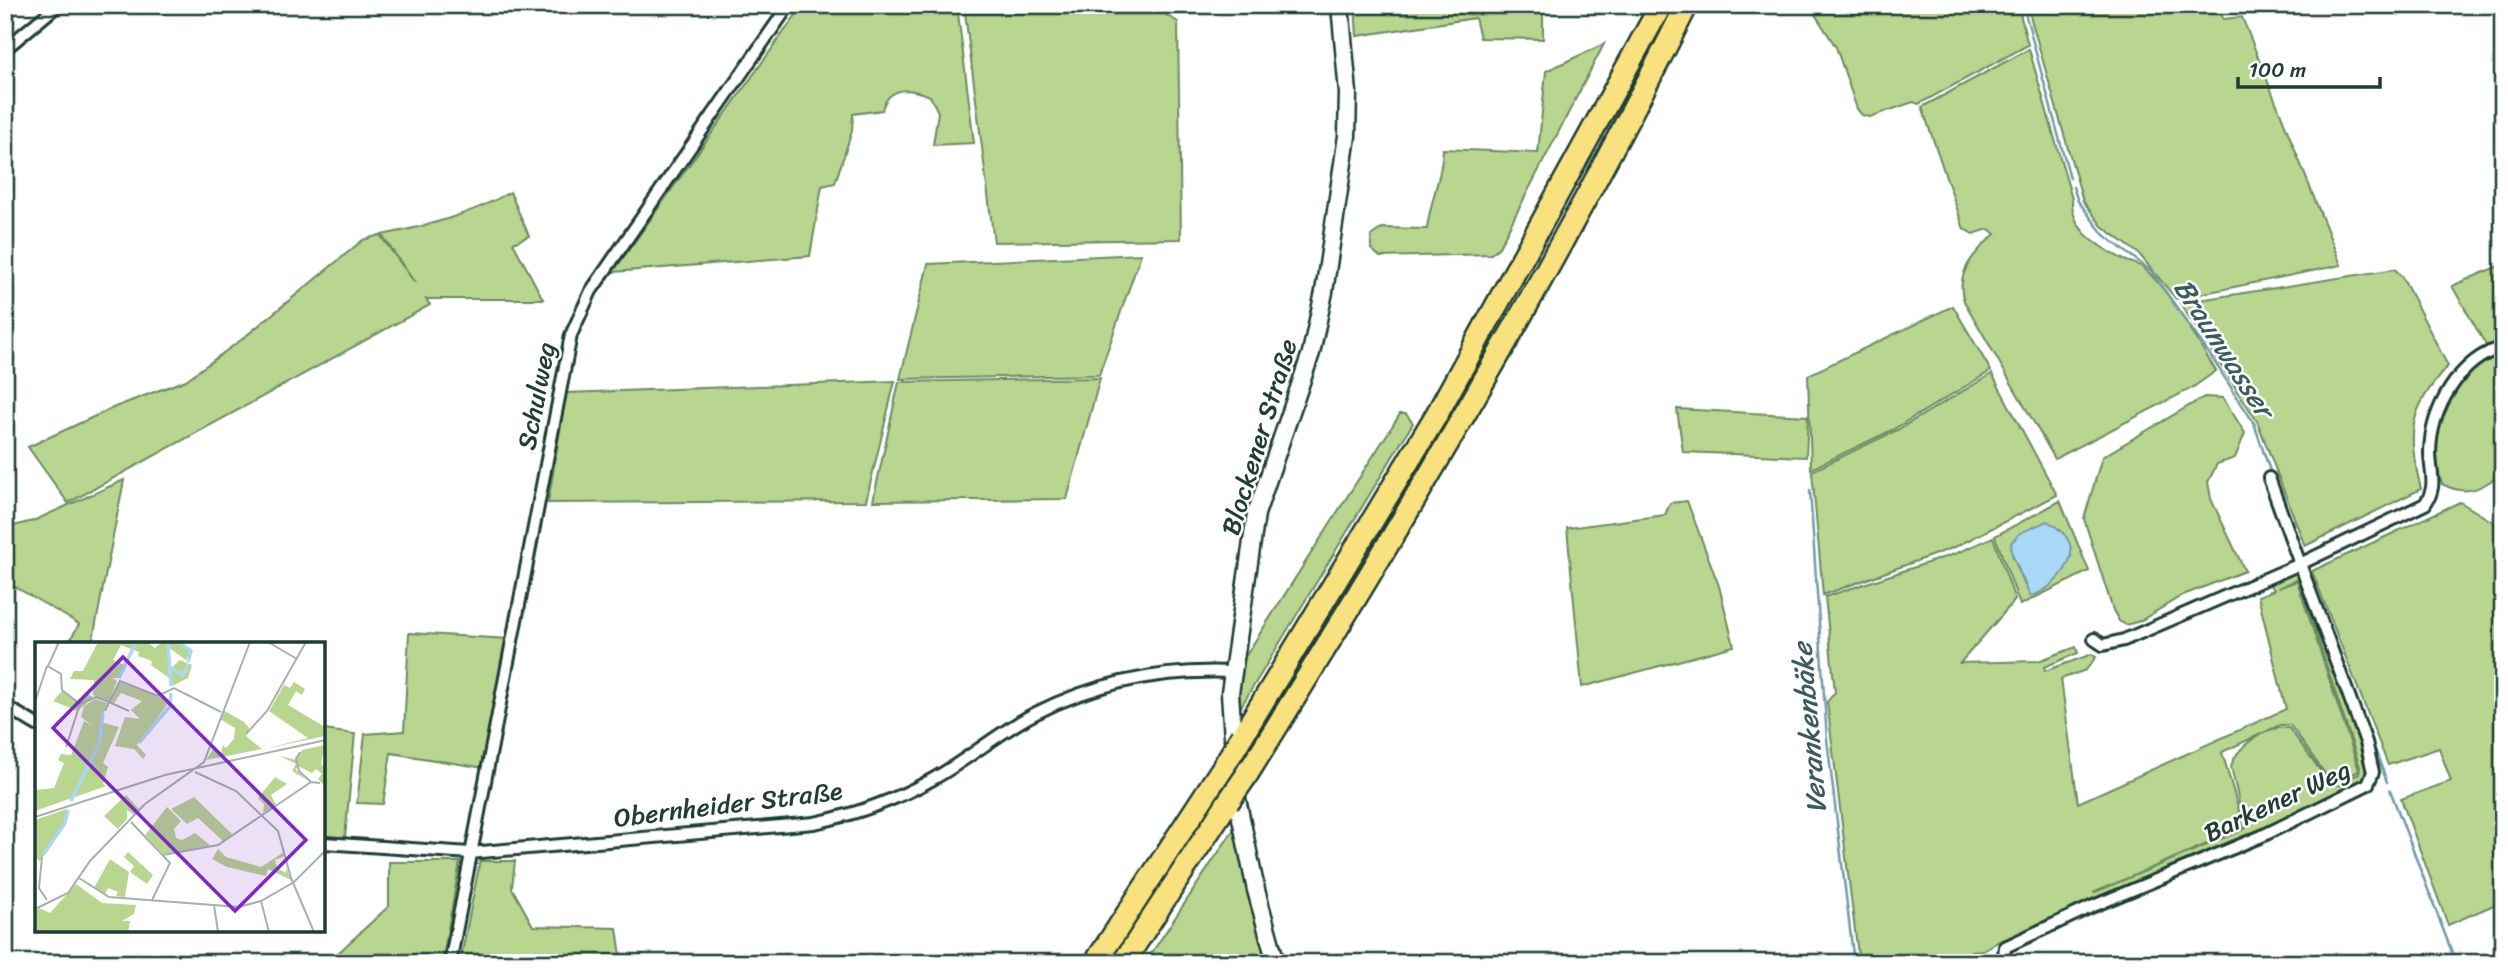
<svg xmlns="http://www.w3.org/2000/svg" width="2508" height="968" font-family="Sriracha,sans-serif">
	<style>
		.green { fill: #b8d68f; stroke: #6c8a62; stroke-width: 2; fill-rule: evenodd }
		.water { fill: #aad8f6; stroke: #729aa8; stroke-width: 2 }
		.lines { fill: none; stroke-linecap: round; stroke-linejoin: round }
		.stream { stroke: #729aa8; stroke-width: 2.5 }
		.street-casing { stroke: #1f3d34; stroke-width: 16 }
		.secondary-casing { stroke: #1f3d34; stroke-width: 21 }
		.highway-casing { stroke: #1f3d34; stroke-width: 26 }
		.street { stroke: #fff; stroke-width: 10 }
		.secondary { stroke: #fff; stroke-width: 16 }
		.highway { stroke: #fae180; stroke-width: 21 }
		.highway-bridge-casing { stroke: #1f3d34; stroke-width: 26; stroke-linecap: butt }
		.highway-bridge { stroke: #fae180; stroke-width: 21 }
		.labels { text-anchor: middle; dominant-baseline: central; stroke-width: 5; stroke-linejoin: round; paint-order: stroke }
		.street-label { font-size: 26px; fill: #1f3d34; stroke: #fff }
		.water-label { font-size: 28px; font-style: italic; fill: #3b5c5b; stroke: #fff }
		.inset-river { fill: none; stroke: #aad8f6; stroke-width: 3.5 }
		.inset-road { fill: none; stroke: #a5b1ae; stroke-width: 2 }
		.view { fill: #7b2cbf; fill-opacity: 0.15; stroke: #7b2cbf; stroke-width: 3.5 }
		.inset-edge { fill: none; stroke: #1f3d34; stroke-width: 3.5 }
	</style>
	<rect width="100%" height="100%" fill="#fff"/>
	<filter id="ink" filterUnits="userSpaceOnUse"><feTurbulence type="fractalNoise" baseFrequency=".0143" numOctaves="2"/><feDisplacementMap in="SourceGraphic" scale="14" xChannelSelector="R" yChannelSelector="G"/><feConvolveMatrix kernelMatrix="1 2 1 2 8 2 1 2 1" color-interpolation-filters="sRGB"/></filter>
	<g filter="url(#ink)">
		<!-- green -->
		<g class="green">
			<path d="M803 5H957L974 143 933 145 938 112 930 96C910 88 889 85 882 110L853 114 852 131 835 183 822 186 810 256 613 272Z"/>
			<polygon points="964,5 1149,5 1178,22 1181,239 994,242"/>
			<polygon points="1355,5 1543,5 1543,39 1480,38 1475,18 1357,36"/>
			<polygon points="1809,5 2018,5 2028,45 1919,104 1913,102 1870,117 1862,115 1857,109 1836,47"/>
			<polygon points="2027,5 2219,5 2223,19 2242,17 2341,265 2176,299 2139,254 2102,226 2083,201"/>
			<path d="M1604 44 1499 247 1491 254 1380 257 1371 249V236L1382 228 1427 229C1430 201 1442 177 1443 149L1538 153 1546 71Z"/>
			<path d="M2029 49 2072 199C2071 231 2098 246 2124 260 2131 263 2139 264 2144 268 2174 296 2194 337 2216 371L2192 388 2055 459 1964 301C1954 273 1976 251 1995 234L1989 229 1973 234 1964 229 1922 107Z"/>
			<path d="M510 192 529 236 513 243 543 299H426L430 305 68 503 28 447 115 407 186 380 241 340 363 240 380 235 415 283 382 235C427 226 470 215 510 192Z"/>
			<polygon points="1141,254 1099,375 900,379 928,264"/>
			<polygon points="2503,264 2503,344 2487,347 2452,286"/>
			<path d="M2395 269 2402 277 2448 366C2408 410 2407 433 2421 489L2305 546 2257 421 2180 303Z"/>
			<polygon points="1953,306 1991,371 1892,430 1811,469 1808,375"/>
			<path d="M2503 354V473C2480 489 2467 497 2442 484 2440 476 2435 466 2434 457 2431 416 2463 366 2503 354Z"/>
			<polygon points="1992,374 2057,495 1955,547 1823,595 1812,471 1897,430"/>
			<polygon points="1100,378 1067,499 873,501 899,382"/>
			<polygon points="895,381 866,501 548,503 566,393"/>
			<polygon points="2204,397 2223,398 2245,433 2235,458 2217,464 2208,482 2211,499 2245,571 2183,595 2140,621 2126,625 2119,621 2113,610 2084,519 2102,457"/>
			<polygon points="1677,409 1808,416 1806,457 1683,452"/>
			<polygon points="1400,414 1406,414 1413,423 1239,710 1238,685 1243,660"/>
			<polygon points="124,480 92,644 68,644 79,624 5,581 5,528 33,521"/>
			<polygon points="1687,501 1719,586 1734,646 1582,687 1567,528 1665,515 1670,503"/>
			<path d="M2060 501 2089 571 2020 605 1995 536ZM2060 530 2070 544 2071 557 2026 588 2012 554Z"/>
			<polygon points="2460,502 2503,528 2503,901 2448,925 2401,799 2451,781 2439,748 2388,765 2312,571"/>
			<path d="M1993 537 2015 600 1960 663 2038 661 2076 647 2078 653 2044 667 2045 671 2092 654 2096 657 2086 670 2061 679 2078 803 2286 709 2258 596 2274 590 2269 582 2300 569 2364 743 2370 772 2355 790 2003 945V939L1983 950 1971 951 1960 963H1859L1827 702 1835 692 1825 597 1957 553ZM2298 579 2360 767 2359 773 2342 785H2331L2289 728C2268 724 2237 746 2231 766L2240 807 2250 814 2251 821 2245 829 2093 893 2244 828 2222 752 2280 725H2290L2331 782H2342L2359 770 2297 581 2278 588Z"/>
			<polygon points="409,633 508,639 485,768 391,753 383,804 357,803 365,734 404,731"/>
			<polygon points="324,730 355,734 345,838 324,836"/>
			<polygon points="1236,826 1265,954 1237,963 1145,963"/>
			<polygon points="480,861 515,861 512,888 533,926 617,928 622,963 460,963"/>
			<polygon points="389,862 460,862 442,963 347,963 338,953 389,906"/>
		</g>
		<!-- water -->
		<path class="water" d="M2047 521C2056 526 2066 533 2070 544 2077 564 2049 593 2030 596L2012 554 2011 543 2020 533Z"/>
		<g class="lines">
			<!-- stream -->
			<g class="stream">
				<polyline points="2023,5 2070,178"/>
				<polyline points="2073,187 2078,201 2104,235 2151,271 2210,355 2254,423 2272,477"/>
				<polyline points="1810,490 1827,739 1854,963"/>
				<polyline points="2308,569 2387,782"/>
				<polyline points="2390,790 2456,963"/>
			</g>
			<!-- street casing -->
			<g class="street-casing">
				<g id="street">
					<polyline points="5,49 58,5"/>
					<polyline points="2094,639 2103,645 2124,640 2300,564 2269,478"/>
					<polyline points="5,706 37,725"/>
					<path d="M324 843 470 853 814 823C857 814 896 800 933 779 969 759 1000 731 1036 713 1098 682 1163 669 1232 672"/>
					<polyline points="450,963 571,335 591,291 789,5"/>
					<path d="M2003 963 2005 947 2091 907 2262 836 2368 784 2373 772 2366 742 2300 564 2425 504C2438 486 2430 472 2430 452 2431 409 2459 359 2503 347"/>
				</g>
			</g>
			<!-- secondary casing -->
			<g class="secondary-casing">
				<polyline id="secondary" points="1276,963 1256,890 1237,799 1230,693 1256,514 1311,353 1324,292 1347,136 1348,93 1340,5"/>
			</g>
			<!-- highway casing -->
			<g class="highway-casing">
				<g id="highway">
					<polyline points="1242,736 1437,414 1661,5"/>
					<path d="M1246 776C1403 525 1554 269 1687 5"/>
					<polyline points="1095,963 1225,764"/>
					<polyline points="1123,963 1228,802"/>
				</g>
			</g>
			<!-- street -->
			<use href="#street" class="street"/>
			<!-- secondary -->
			<use href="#secondary" class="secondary"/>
			<!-- highway -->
			<use href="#highway" class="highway"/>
			<!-- highway-bridge casing -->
			<g class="highway-bridge-casing">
				<g id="highway-bridge">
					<polyline points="1225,764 1242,736"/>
					<polyline points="1228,802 1246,776"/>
				</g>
			</g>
			<!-- highway-bridge -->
			<use href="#highway-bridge" class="highway-bridge"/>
		</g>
	</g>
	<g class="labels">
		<!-- street labels -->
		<g class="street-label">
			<text transform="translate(536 396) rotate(-79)">Schulweg</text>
			<text transform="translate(1259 437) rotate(-73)">Blockener Straße</text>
			<text transform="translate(2277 801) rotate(-25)">Barkener Weg</text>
			<text transform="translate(728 804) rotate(-7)">Obernheider Straße</text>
		</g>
		<!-- water labels -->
		<g class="water-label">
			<text transform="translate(2224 348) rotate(57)">Braunwasser</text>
			<text transform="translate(1809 728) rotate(-95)">Verankenbäke</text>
		</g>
	</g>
	<!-- overview -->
	<g transform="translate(35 642)">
		<rect width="290" height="290" fill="#fff"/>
		<path d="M63 0H112L120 6 127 0H143L155 9 151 18 133 5 134 36 116 23 117 19 103 14 104 10 86 3 78 18 89 23 84 36H77L82 39 74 59 58 53 59 38 35 37 39 29H48ZM145 18 157 23 153 36 137 44 136 26ZM84 40 135 59 102 103 111 113 108 117 99 107 80 104 90 75 105 77 96 68 107 59 86 51 79 61 74 60ZM259 40 270 47 267 53 261 49 253 63 290 85V94L229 107 273 96 234 69 249 43 255 46ZM27 49 43 59 50 51 58 55 43 69 18 59ZM60 57 72 61 65 80 84 85 68 121 73 125 68 142 71 144 0 169V148L19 146 29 121 23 118 26 112 36 113 49 79 58 84 46 75 49 64ZM188 68 209 80 214 86 211 94 227 107 171 118 178 107 186 111 188 103 191 106 199 97 200 86 185 77ZM290 103 286 122 290 126V144L283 137 287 132 281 127 277 131 265 125 260 127 272 138 257 129 261 122 245 114 261 118 267 108ZM240 135 252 142 236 153 241 163 228 171 229 162 223 156ZM91 153 104 167 99 173 92 168V177L83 187 69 174ZM159 155 197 192 188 199 163 176 152 182 136 167ZM132 165 146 179 139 187 141 196 147 198 160 191 176 204 128 212 110 193ZM32 167 29 182 5 219 0 216V178ZM183 207 191 215 226 225 249 210 250 214 240 218 242 226 251 231V225L256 238 233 227 231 234 192 225 177 217ZM93 210 118 233 112 242 95 230 99 224 89 215ZM75 217 94 230 90 255 81 254 83 250 73 246 70 252 59 246ZM41 242 67 261 101 263 99 272 87 279H95L93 290H0V270L4 266 15 271Z" fill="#b8d68f"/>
		<path class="inset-river" d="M133 0 136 44M143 0 156 9 153 20M136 26 148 33 153 22M84 36 101 0M104 101 135 64 136 51M64 103 68 71M36 159 63 105M8 213 30 181 33 168"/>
		<path class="inset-road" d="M24 0 13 24 26 32 27 48 45 62 61 55 74 60 85 39 123 54 139 46 186 70M233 0 262 17M0 60 12 24M70 69 74 60 94 69M211 92 232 69 271 0M31 105 45 62M265 110 261 117 264 129 276 140M160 130 201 149 243 189 256 236 279 290M0 175 130 133 291 98M96 180 135 221 117 258M128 213 183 203 276 140 285 141M7 215 4 246 12 258M44 236 74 255 204 265 226 259 259 240 291 208M226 259 234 290M179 263 183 290M0 267 33 251 55 219 110 162 169 120 215 0"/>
		<path class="view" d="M88 15 271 198 200 269 18 86Z"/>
		<rect width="290" height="290" class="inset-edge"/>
	</g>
	<!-- margin -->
	<rect width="2508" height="968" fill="none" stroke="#fff" stroke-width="28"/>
	<rect x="14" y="14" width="2480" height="940" fill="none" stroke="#1f3d34" stroke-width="2.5" filter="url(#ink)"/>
	<!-- scale -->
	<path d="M2238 77v10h142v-10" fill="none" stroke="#1f3d34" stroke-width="3.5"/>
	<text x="2249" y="77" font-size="21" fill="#1f3d34" stroke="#ffffff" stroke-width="5" paint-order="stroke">100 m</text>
</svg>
